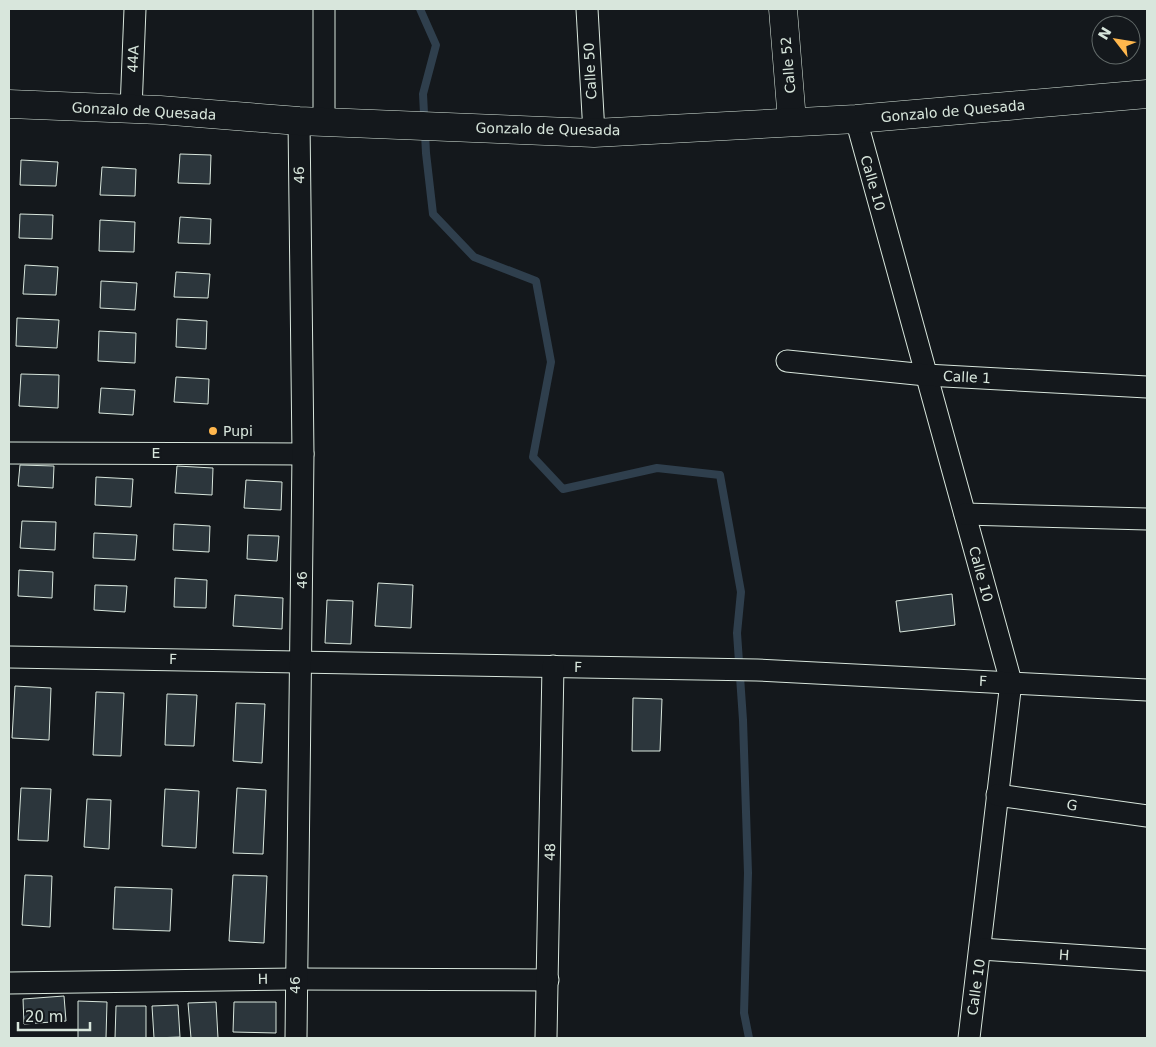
<svg xmlns="http://www.w3.org/2000/svg" width="1156" height="1047" font-family="'DejaVu Sans',sans-serif">
	<style>
		.lines { fill: none; stroke-linecap: round; stroke-linejoin: round }
		.stream { stroke: #2f3f4d; stroke-width: 8 }
		.building { fill: #2c363c; stroke: #d8e6dc }
		.street-casing { stroke: #d8e6dc; stroke-width: 23 }
		.secondary-casing { stroke: #d8e6dc; stroke-width: 29 }
		.street { stroke: #14181c; stroke-width: 21 }
		.secondary { stroke: #14181c; stroke-width: 28 }
		.poi-dot { fill: #ffb74d; stroke: #14181c; stroke-width: 2 }
		.labels { text-anchor: middle; dominant-baseline: central; stroke-width: 4; stroke-linejoin: round; paint-order: stroke }
		.street-label { font-size: 14px; fill: #d8e6dc; stroke: #14181c }
		.poi-label { font-size: 14px; fill: #d8e6dc; stroke: #14181c; text-anchor: start }
	</style>
	<rect width="100%" height="100%" fill="#14181c"/>
	<g class="lines">
		<!-- stream -->
		<polyline class="stream" points="420,9 436,45 423,94 426,153 433,214 474,257 536,281 551,362 533,457 563,489 657,468 720,475 741,592 737,633 743,720 748,873 744,1013 749,1038"/>
	</g>
	<!-- building -->
	<g class="building">
		<polygon points="180,154 211,155 210,184 178,183"/>
		<polygon points="21,160 58,162 56,186 20,185"/>
		<polygon points="102,167 136,169 135,196 100,195"/>
		<polygon points="20,214 53,215 52,239 19,238"/>
		<polygon points="180,217 211,219 210,244 178,243"/>
		<polygon points="100,220 135,222 134,252 99,251"/>
		<polygon points="25,265 58,267 56,295 23,294"/>
		<polygon points="176,272 210,274 208,298 174,297"/>
		<polygon points="101,281 137,283 135,310 100,308"/>
		<polygon points="17,318 59,320 57,348 16,346"/>
		<polygon points="177,319 207,321 206,349 176,347"/>
		<polygon points="99,331 136,333 135,363 98,361"/>
		<polygon points="21,374 59,375 58,408 19,406"/>
		<polygon points="176,377 209,379 208,404 174,402"/>
		<polygon points="101,388 135,390 133,415 99,413"/>
		<polygon points="20,465 54,466 53,488 18,486"/>
		<polygon points="177,466 213,468 212,495 175,493"/>
		<polygon points="96,477 133,479 131,507 95,505"/>
		<polygon points="246,480 282,482 281,510 244,508"/>
		<polygon points="22,521 56,522 55,550 20,548"/>
		<polygon points="174,524 210,526 209,552 173,550"/>
		<polygon points="94,533 137,535 135,560 93,558"/>
		<polygon points="248,535 279,536 277,561 247,559"/>
		<polygon points="19,570 53,572 52,598 18,596"/>
		<polygon points="175,578 207,580 206,608 174,607"/>
		<polygon points="378,583 413,585 411,628 375,626"/>
		<polygon points="95,585 127,586 125,612 94,610"/>
		<polygon points="952,594 955,625 900,632 896,601"/>
		<polygon points="235,595 283,598 282,629 233,626"/>
		<polygon points="327,600 353,601 351,644 325,643"/>
		<polygon points="15,686 51,688 49,740 12,738"/>
		<polygon points="96,692 124,693 121,756 93,755"/>
		<polygon points="167,694 197,695 194,746 165,745"/>
		<polygon points="633,698 662,699 660,751 632,751"/>
		<polygon points="236,703 265,704 262,763 233,761"/>
		<polygon points="21,788 51,789 48,841 18,840"/>
		<polygon points="237,788 266,790 263,854 233,853"/>
		<polygon points="165,789 199,791 196,848 162,846"/>
		<polygon points="87,799 111,800 109,849 84,847"/>
		<polygon points="25,875 52,876 50,927 22,925"/>
		<polygon points="233,875 267,876 264,943 229,941"/>
		<polygon points="115,887 172,889 170,931 113,929"/>
		<polygon points="64,996 66,1021 24,1024 23,999"/>
		<polygon points="78,1001 107,1002 106,1038 78,1038"/>
		<polygon points="216,1002 218,1038 191,1038 188,1003"/>
		<polygon points="234,1002 276,1002 276,1033 233,1032"/>
		<polygon points="178,1005 180,1037 154,1038 152,1006"/>
		<polygon points="116,1006 146,1006 146,1038 115,1038"/>
	</g>
	<g class="lines">
		<!-- street casing -->
		<g class="street-casing">
			<g id="street">
				<polyline points="587,9 594,133"/>
				<polyline points="131,109 135,9"/>
				<polyline points="856,119 1011,682 969,1038"/>
				<polyline points="324,121 324,9"/>
				<polyline points="787,361 926,375 1147,387"/>
				<polyline points="9,453 303,454"/>
				<polyline points="965,514 1147,519"/>
				<polyline points="9,657 757,670 1147,690"/>
				<polyline points="997,795 1147,816"/>
				<polyline points="981,949 1147,960"/>
				<polyline points="9,983 295,979 548,980"/>
				<polyline points="296,1038 303,454 299,121"/>
				<polyline points="546,1038 553,666"/>
			</g>
		</g>
		<!-- secondary casing -->
		<g class="secondary-casing">
			<g id="secondary">
				<polyline points="783,9 792,121"/>
				<polyline points="9,104 160,110 299,121 594,133 856,119 1147,94"/>
			</g>
		</g>
		<!-- street -->
		<use href="#street" class="street"/>
		<!-- secondary -->
		<use href="#secondary" class="secondary"/>
	</g>
	<!-- markers -->
	<circle class="poi-dot" cx="213" cy="431" r="5"/>
	<g class="labels">
		<!-- street labels -->
		<g class="street-label">
			<text transform="translate(133 59) rotate(-88)">44A</text>
			<text transform="translate(788 65) rotate(-95)">Calle 52</text>
			<text transform="translate(590 71) rotate(-93)">Calle 50</text>
			<text transform="translate(144 111) rotate(3)">Gonzalo de Quesada</text>
			<text transform="translate(953 111) rotate(-5)">Gonzalo de Quesada</text>
			<text transform="translate(548 129) rotate(1)">Gonzalo de Quesada</text>
			<text transform="translate(299 175) rotate(-91)">46</text>
			<text transform="translate(873 183) rotate(74)">Calle 10</text>
			<text transform="translate(967 377) rotate(3)">Calle 1</text>
			<text x="156" y="453">E</text>
			<text transform="translate(981 574) rotate(75)">Calle 10</text>
			<text transform="translate(302 580) rotate(-90)">46</text>
			<text transform="translate(173 659) rotate(1)">F</text>
			<text transform="translate(578 667) rotate(1)">F</text>
			<text transform="translate(983 681) rotate(3)">F</text>
			<text transform="translate(1072 805) rotate(8)">G</text>
			<text transform="translate(550 852) rotate(-89)">48</text>
			<text transform="translate(1064 955) rotate(4)">H</text>
			<text transform="translate(263 979) rotate(-1)">H</text>
			<text transform="translate(295 985) rotate(-90)">46</text>
			<text transform="translate(976 987) rotate(-82)">Calle 10</text>
		</g>
		<!-- poi labels -->
		<g class="poi-label">
			<text x="223" y="431">Pupi</text>
		</g>
	</g>
	<!-- border -->
	<rect width="1156" height="1047" fill="none" stroke="#d8e6dc" stroke-width="20"/>
	<!-- north arrow -->
	<g transform="translate(1116 40) rotate(301)"><circle r="24" fill="#14181c" stroke="#626a69"/>
	<path d="M0-4L9 19L0 12L-9 19Z" fill="#ffb74d"/>
	<text y="-8" font-size="14" font-weight="bold" text-anchor="middle" fill="#d8e6dc">N</text>
	</g>
	<!-- scale -->
	<path d="M18 1022v8h72v-8" fill="none" stroke="#d8e6dc" stroke-width="2.5"/>
	<text x="25" y="1022" font-size="15" fill="#d8e6dc" stroke="#14181c" stroke-width="4" paint-order="stroke">20 m</text>
</svg>
